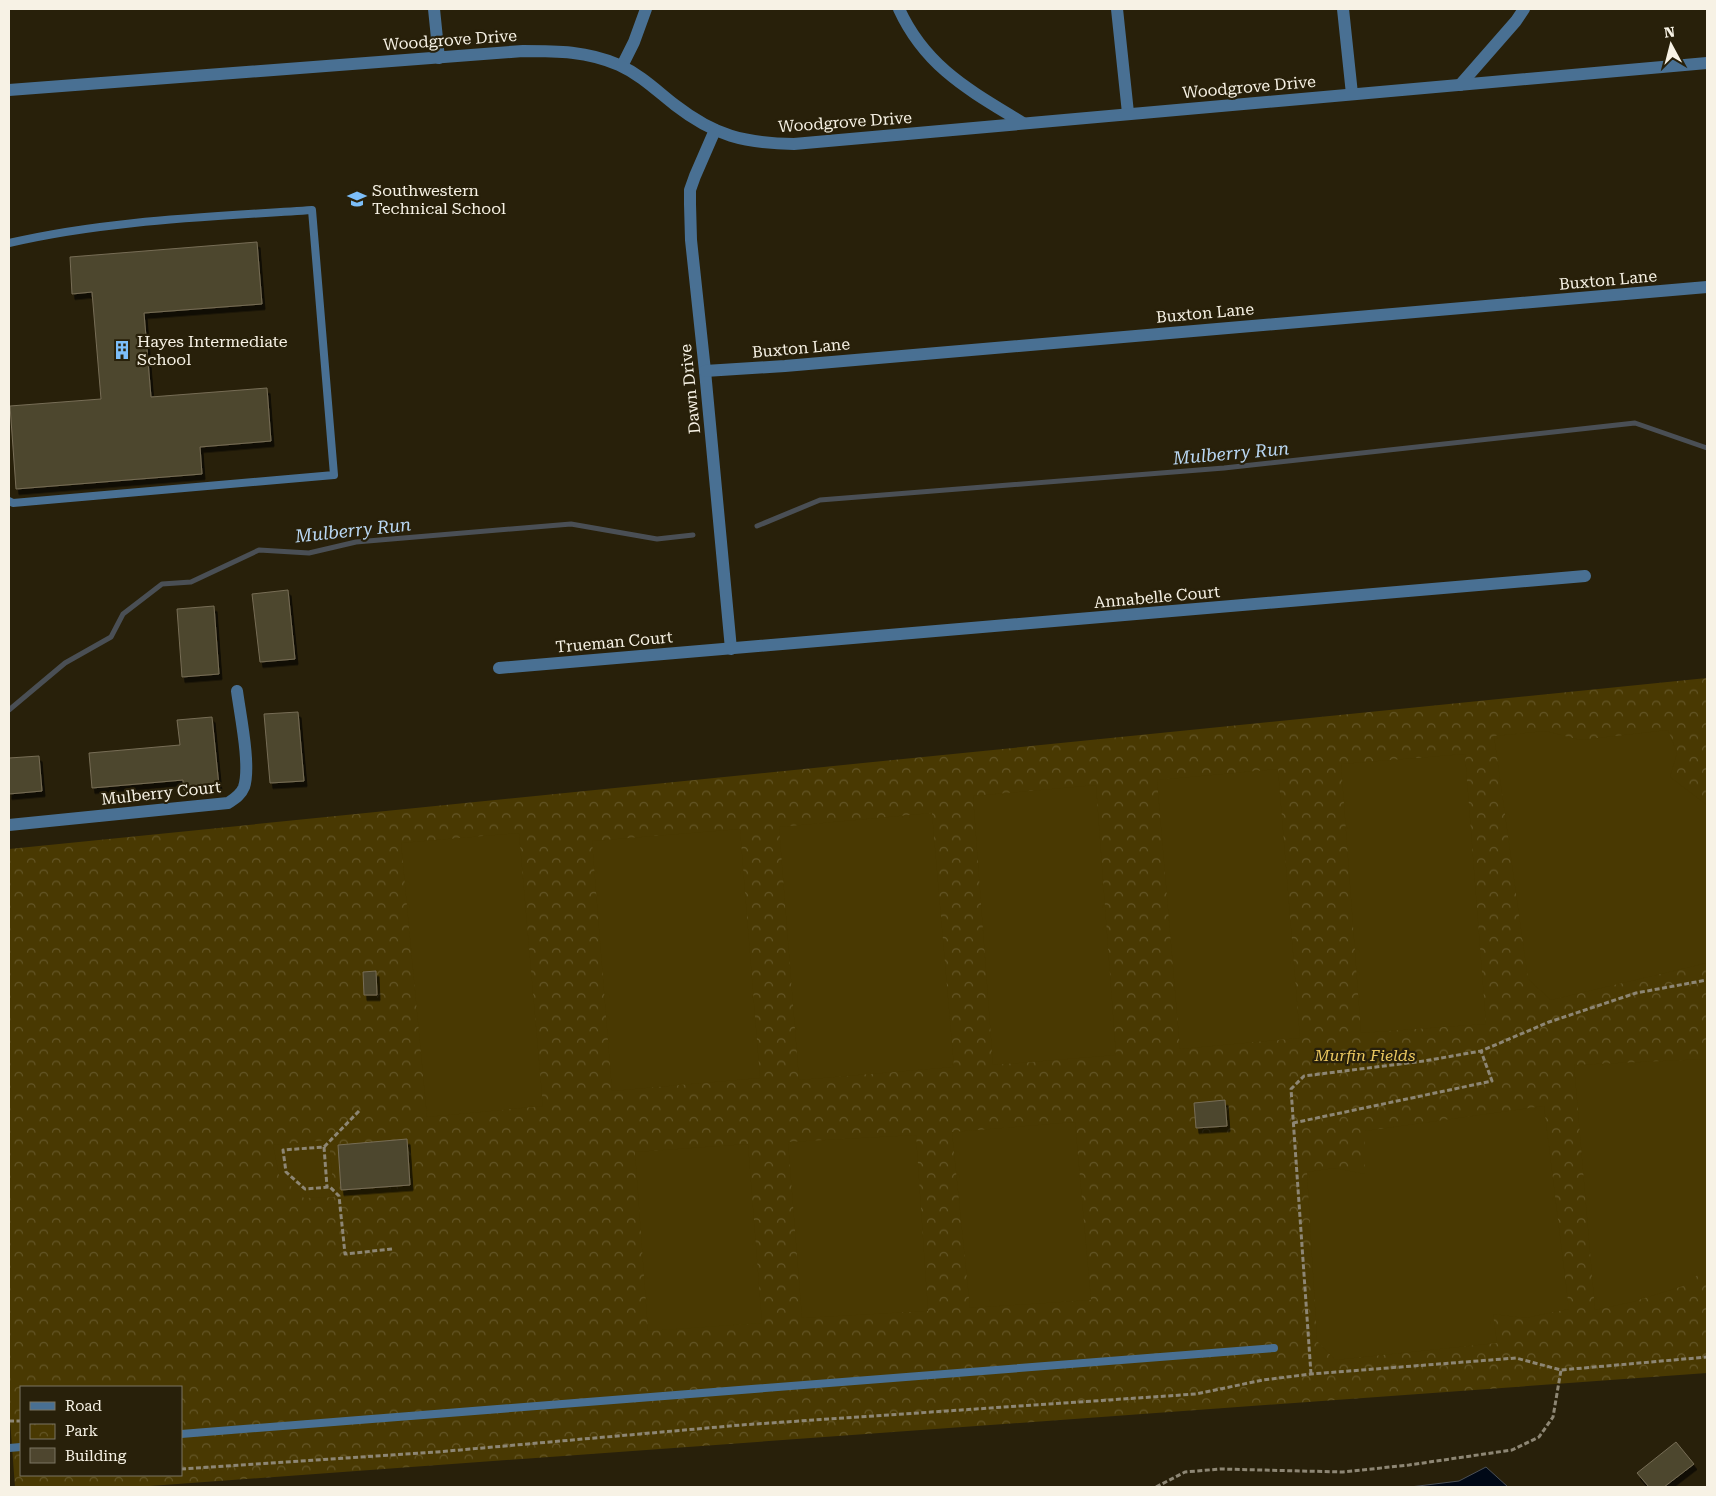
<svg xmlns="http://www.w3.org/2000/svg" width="1716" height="1496" font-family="'Roboto Serif',serif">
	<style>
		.park { fill: url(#park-crowns); fill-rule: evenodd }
		.garden { fill: #493902 }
		.water { fill: #000917; stroke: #4a4f55 }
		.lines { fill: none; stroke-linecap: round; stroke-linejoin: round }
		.stream { stroke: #4a4f55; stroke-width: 5 }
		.building { fill: #4e462f; stroke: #766d55; filter: url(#shadow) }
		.path { stroke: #8d8674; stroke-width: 3; stroke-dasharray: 5 2.5; stroke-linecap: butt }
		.service { stroke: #497093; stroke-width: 8 }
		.minor { stroke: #497093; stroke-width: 12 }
		.labels { text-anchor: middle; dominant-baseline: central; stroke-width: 4.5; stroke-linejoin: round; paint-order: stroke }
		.street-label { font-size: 16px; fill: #f7f2e5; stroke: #28200a }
		.poi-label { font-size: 16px; fill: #f7f2e5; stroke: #28200a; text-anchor: start }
		.park-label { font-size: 16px; font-style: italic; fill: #e9c65f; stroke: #28200a }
		.water-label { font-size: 18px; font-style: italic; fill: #b9d7f3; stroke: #28200a }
	</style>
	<defs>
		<pattern id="park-crowns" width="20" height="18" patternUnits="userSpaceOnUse" patternTransform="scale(1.25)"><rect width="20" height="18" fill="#493902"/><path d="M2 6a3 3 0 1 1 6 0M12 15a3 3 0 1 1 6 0" fill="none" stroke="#645627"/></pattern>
		<filter id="shadow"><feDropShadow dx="3" dy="5.5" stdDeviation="0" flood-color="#0009"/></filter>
	</defs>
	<rect width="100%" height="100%" fill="#28200a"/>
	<!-- park -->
	<path class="park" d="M1707 678V1373L136 1487H15L9 1406V849ZM21 1387H181V1475H21Z"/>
	<!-- garden -->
	<g class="garden">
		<polygon points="1668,730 1677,753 1670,777 1707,805 1707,963 1551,1000 1528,979 1494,736 1546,731 1580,740"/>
		<polygon points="1465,754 1486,1024 1361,1033 1341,764"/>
		<polygon points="1278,769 1300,1038 1180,1049 1157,780"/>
		<polygon points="1096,785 1116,1055 993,1065 973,796"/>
		<polygon points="932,813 954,1067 799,1080 779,827"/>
		<polygon points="740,829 760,1078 612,1091 592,841"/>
		<polygon points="519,833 543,1106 427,1117 401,843"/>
		<polygon points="1707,1059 1707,1268 1683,1286 1632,1302 1595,1310 1574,1065"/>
		<polygon points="1544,1106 1569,1309 1525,1318 1493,1314 1497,1343 1335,1360 1317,1341 1307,1172 1335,1168 1365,1174 1365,1131"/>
		<polygon points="1075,1122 1091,1300 970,1308 952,1132"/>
		<polygon points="916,1135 928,1311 802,1318 788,1142"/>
		<polygon points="329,1140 334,1197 304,1198 279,1175 273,1145"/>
		<polygon points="748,1144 762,1323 648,1331 635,1152"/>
	</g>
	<!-- water -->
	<polygon class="water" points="1486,1467 1508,1487 1410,1487 1459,1481"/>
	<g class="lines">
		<!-- stream -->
		<g class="stream">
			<polyline points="757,526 820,500 1224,468 1635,423 1707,448"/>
			<polyline points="9,710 65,663 111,637 123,614 162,584 191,582 259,550 309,553 356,542 571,524 657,539 693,535"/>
		</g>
	</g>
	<!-- building -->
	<g class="building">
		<polygon points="257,242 262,304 144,313 151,397 267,388 271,441 200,447 202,474 16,489 10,406 101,399 92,292 72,294 70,257"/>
		<polygon points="288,590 295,659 260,662 252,594"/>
		<polygon points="214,606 219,674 182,677 177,609"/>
		<polygon points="298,712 304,781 270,783 264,714"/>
		<polygon points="212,717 219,786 184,790 183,780 92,788 89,753 180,745 177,720"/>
		<polygon points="39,756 42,791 9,794 9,758"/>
		<polygon points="376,971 377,995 364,995 363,972"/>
		<polygon points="1225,1100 1227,1126 1196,1128 1194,1103"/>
		<polygon points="407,1139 410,1185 341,1190 338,1145"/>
		<polygon points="1676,1442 1694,1464 1664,1487 1649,1487 1637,1473"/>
	</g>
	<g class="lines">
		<!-- path -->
		<g class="path">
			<polyline points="359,1111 324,1147 283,1150 286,1172 305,1189 330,1187 339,1196 345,1254 392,1249"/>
			<polyline points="1293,1123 1492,1081 1481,1051"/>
			<polyline points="324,1147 327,1187"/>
			<polyline points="1311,1374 1291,1089 1304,1076 1424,1061 1481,1051 1549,1022 1636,993 1707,980"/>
			<polyline points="9,1421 21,1421"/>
			<polyline points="181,1469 437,1452 741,1425 1196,1394 1263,1380 1311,1374 1516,1358 1561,1370 1707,1357"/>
			<polyline points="1156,1487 1185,1472 1220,1469 1343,1472 1409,1465 1512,1450 1539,1437 1553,1417 1561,1370"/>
		</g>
		<!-- service -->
		<g class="service">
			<path d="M9 243C108 220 210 217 312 210L334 475 13 503 9 501"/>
			<polyline points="181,1434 1274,1348"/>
			<polyline points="9,1448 21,1447"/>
		</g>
		<!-- minor -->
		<g class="minor">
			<polyline points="434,9 439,58"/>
			<path d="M899 9C926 68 971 91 1023 123"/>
			<polyline points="1117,9 1128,113"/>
			<polyline points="1343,9 1352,94"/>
			<polyline points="622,66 634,42 646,9"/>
			<polyline points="1460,85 1516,21 1524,9"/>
			<path d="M9 90 523 51C557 51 587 51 619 65 641 75 657 91 675 105 715 136 744 143 794 144L1707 63"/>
			<polyline points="715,130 695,176 690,190 690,204 691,240 705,371 731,649"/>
			<polyline points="705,371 785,366 1707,287"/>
			<polyline points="499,668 1585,576"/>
			<path d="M9 825 228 803C234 799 241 795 244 787 251 766 240 714 237 691"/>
		</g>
	</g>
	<!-- icons -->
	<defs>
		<g id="school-bare" transform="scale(1.5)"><path d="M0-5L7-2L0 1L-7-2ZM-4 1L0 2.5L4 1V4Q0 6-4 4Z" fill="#7cbef9" stroke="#28200a" stroke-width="2.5" paint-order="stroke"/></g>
		<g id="building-bare" transform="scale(1.5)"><path d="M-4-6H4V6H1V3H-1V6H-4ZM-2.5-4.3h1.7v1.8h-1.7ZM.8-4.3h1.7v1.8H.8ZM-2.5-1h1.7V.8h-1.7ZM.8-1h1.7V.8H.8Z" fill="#7cbef9" stroke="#28200a" stroke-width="2.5" paint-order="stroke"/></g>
	</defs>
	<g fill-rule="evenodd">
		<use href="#school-bare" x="357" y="199"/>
		<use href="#building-bare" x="122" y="350"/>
	</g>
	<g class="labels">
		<!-- street labels -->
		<g class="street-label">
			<text transform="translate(450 40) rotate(-4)">Woodgrove Drive</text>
			<text transform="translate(1249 87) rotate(-5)">Woodgrove Drive</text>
			<text transform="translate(845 122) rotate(-4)">Woodgrove Drive</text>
			<text transform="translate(1608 280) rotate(-5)">Buxton Lane</text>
			<text transform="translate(1205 313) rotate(-5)">Buxton Lane</text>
			<text transform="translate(801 348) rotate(-5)">Buxton Lane</text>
			<text transform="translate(690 389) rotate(-96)">Dawn Drive</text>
			<text transform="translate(1157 597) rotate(-5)">Annabelle Court</text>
			<text transform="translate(614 642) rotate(-5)">Trueman Court</text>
			<text transform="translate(161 793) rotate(-6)">Mulberry Court</text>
		</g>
		<!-- poi labels -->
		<g class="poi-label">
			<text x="372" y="190">Southwestern<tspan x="372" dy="18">Technical School</tspan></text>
			<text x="137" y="341">Hayes Intermediate<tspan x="137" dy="18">School</tspan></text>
		</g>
		<!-- park labels -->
		<g class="park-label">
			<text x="1365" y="1055">Murfin Fields</text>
		</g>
		<!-- water labels -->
		<g class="water-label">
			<text transform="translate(1231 453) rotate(-5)">Mulberry Run</text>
			<text transform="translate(353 530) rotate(-6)">Mulberry Run</text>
		</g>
	</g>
	<!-- border -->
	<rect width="1716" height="1496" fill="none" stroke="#f7f2e5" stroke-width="20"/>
	<!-- legend -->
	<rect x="20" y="1386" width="162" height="90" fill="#28200a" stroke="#7b7462"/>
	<rect x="30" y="1402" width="25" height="8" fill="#497093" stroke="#7b7462"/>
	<text x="65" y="1411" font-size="15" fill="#f7f2e5">Road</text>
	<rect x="30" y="1424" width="25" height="15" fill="url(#park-crowns)" stroke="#7b7462"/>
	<text x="65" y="1436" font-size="15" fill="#f7f2e5">Park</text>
	<rect x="30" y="1448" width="25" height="15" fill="#4e462f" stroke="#7b7462"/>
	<text x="65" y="1461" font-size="15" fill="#f7f2e5">Building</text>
	<!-- north arrow -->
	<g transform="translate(1671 45) rotate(353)" stroke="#28200a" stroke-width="4" paint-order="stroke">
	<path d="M0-4L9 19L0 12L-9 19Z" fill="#f7f2e5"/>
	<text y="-8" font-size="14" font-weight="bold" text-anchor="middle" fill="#f7f2e5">N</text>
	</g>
</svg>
